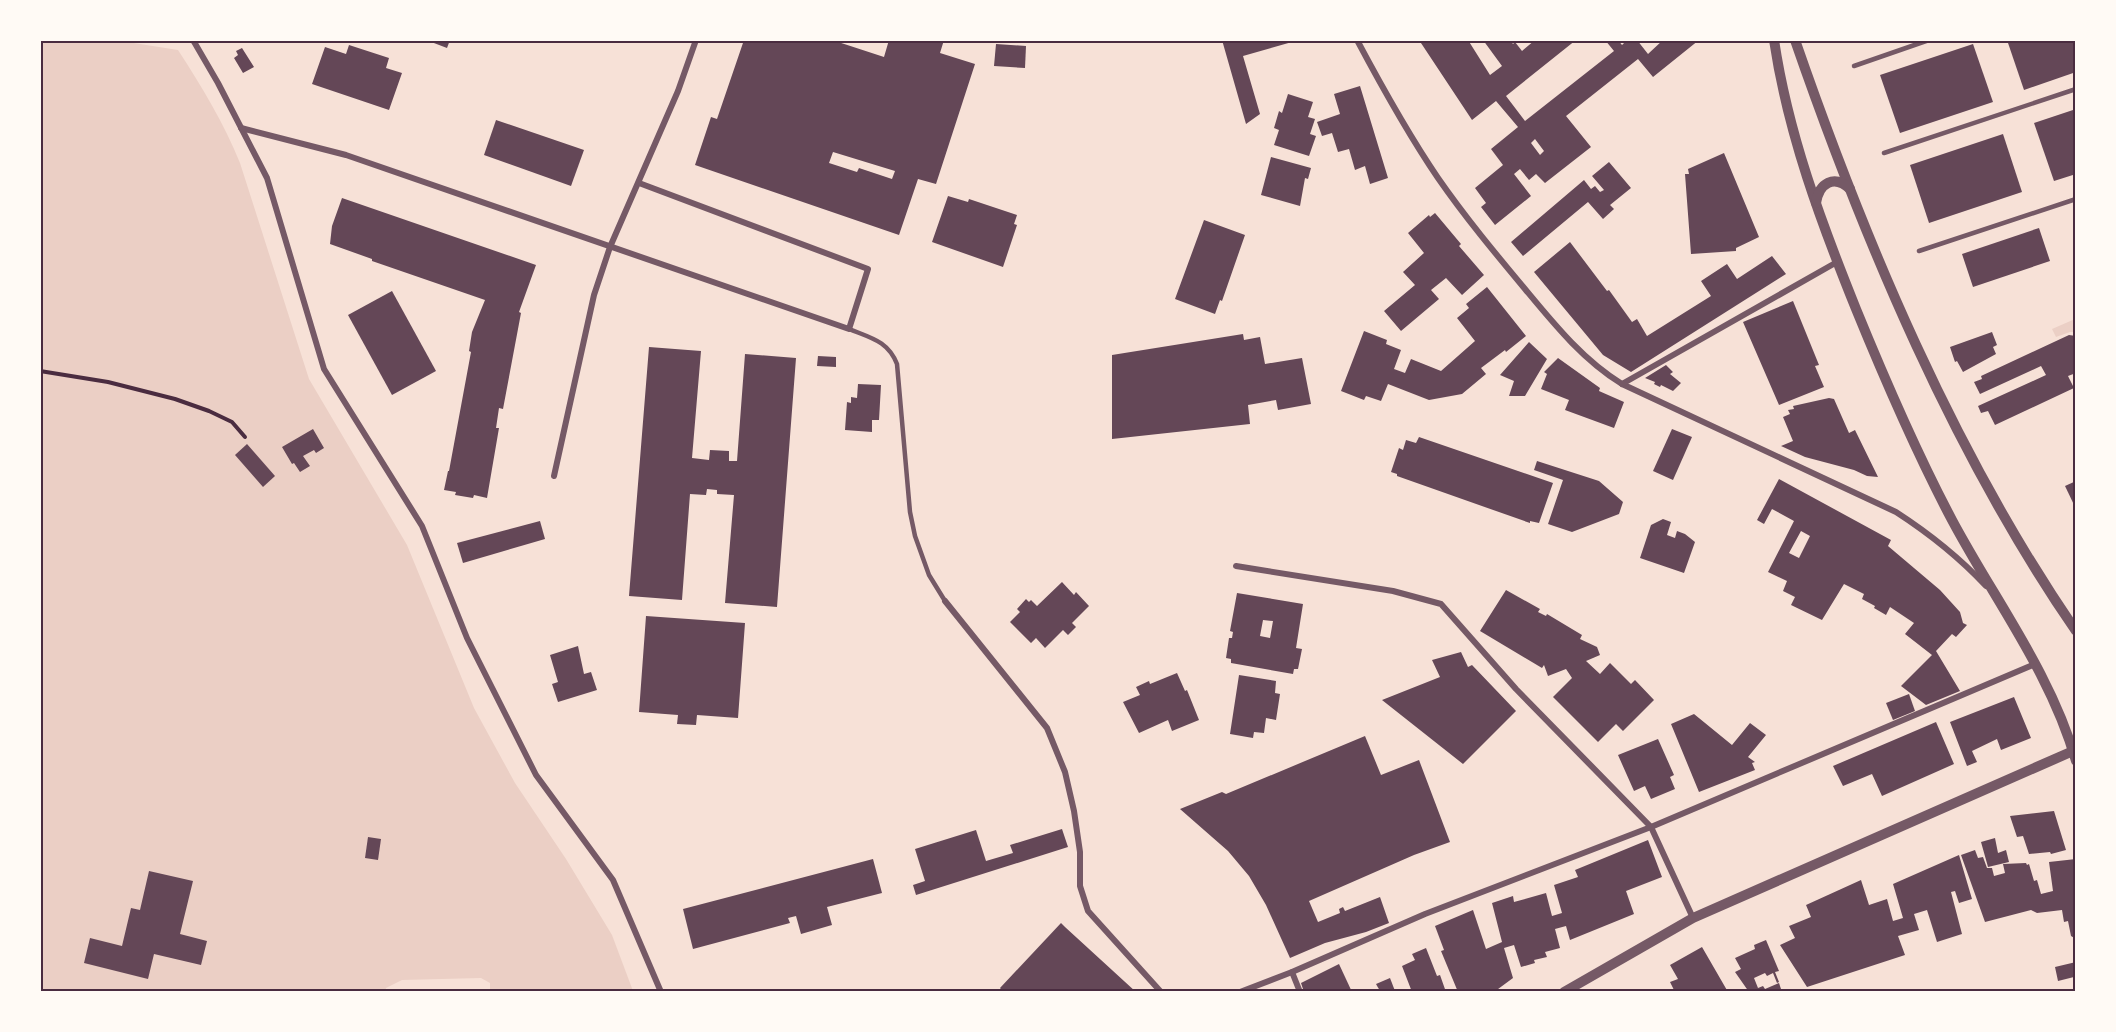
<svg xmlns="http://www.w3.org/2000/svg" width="2116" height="1032" font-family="Quicksand,sans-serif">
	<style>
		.green { fill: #ebcfc5 }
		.building { fill: #644757; fill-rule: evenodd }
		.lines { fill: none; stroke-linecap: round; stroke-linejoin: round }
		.path { stroke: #4a2c40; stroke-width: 4 }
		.service { stroke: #755966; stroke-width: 4.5 }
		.minor { stroke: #755966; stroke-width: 6 }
		.tertiary { stroke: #755966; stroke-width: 10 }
		.neatline { fill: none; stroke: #4a2c40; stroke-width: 2 }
	</style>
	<rect width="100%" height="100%" fill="#f7e1d7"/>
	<!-- green -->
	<g class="green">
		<path d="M40 41H121L178 50C202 87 224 123 240 163L309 379 407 545 474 708 515 783 566 859 612 935 633 991H490V983L481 978 402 980 386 988 385 992 41 991Z"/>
		<polygon points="2075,319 2075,332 2070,332 2056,337 2052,329"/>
	</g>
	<!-- building -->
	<g class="building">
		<polygon points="426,40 450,40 447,48"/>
		<path d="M744 40H832L884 57 889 40H944L940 53 975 64 936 184 918 179 899 235 695 165 711 117 717 119ZM833 152 895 171 892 179 859 168 857 172 829 163Z"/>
		<polygon points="1222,40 1299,40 1243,56 1260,114 1246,124"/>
		<path d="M1419 40H1468L1490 75 1502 66 1483 40H1510L1513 44 1515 42 1522 51 1535 40H1576L1506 96 1525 121 1614 51 1605 40H1618L1622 45 1627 40H1637L1648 54 1663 40H1699L1653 77 1638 59 1566 116 1591 147 1545 183 1536 174 1529 180 1520 169 1514 174 1531 196 1495 225 1481 207 1486 203 1475 188 1503 165 1491 149 1518 127 1496 101 1472 120ZM1535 139 1544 151 1540 155 1531 143Z"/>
		<polygon points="2007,40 2076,40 2076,72 2024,90"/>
		<polygon points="996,44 1026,46 1025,68 994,66"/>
		<polygon points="1973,44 1993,102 1900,133 1880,75"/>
		<polygon points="349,45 389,58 386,68 402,73 389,110 312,84 325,47 346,54"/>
		<polygon points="242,48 254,67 243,73 234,58 238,55 236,51"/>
		<polygon points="1360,86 1388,178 1370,184 1365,166 1355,170 1349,149 1338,152 1332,133 1322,136 1317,122 1340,114 1334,94"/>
		<polygon points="1288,94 1313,102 1308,117 1315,119 1310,134 1316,136 1309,156 1274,145 1279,130 1274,128 1279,111 1282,113"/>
		<polygon points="2076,109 2076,174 2054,181 2034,123"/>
		<polygon points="496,120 584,150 571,186 484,155"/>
		<polygon points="2003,134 2022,192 1929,223 1910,165"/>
		<polygon points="1724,153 1759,237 1736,248 1736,251 1691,254 1685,174 1689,174 1688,169"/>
		<polygon points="1271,157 1311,168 1308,179 1305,178 1300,206 1261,195"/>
		<polygon points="1609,162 1631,188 1610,205 1614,209 1603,219 1588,202 1523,256 1511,242 1584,180 1591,189 1595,186 1600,192 1604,190 1592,176"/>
		<polygon points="948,196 968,202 969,199 1017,215 1014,224 1017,225 1003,267 932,242"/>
		<polygon points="342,198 536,265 519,312 521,313 503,409 499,408 496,428 499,428 487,498 474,495 473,498 455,495 456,492 444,490 448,471 449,471 471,352 469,351 472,332 485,300 372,261 372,259 330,244 332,226"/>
		<polygon points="1435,213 1461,244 1459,246 1484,275 1462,295 1446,278 1431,290 1439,299 1401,331 1384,311 1415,285 1403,272 1424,253 1408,233 1429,215 1430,217"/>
		<polygon points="1204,220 1245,235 1222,301 1220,300 1215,314 1175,299"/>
		<polygon points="2039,228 2050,261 1973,287 1962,254"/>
		<polygon points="1570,242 1607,291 1609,290 1632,322 1637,319 1647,336 1711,296 1701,281 1727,264 1737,279 1772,256 1786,274 1631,372 1603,355 1534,272"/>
		<polygon points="1487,287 1526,336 1506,352 1505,350 1481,368 1486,374 1462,394 1429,400 1388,384 1381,401 1366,396 1364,400 1341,391 1364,331 1387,340 1386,344 1401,350 1394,369 1405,373 1411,359 1441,371 1475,341 1457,318 1469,308 1466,304"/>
		<polygon points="392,291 436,371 392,395 348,315"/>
		<polygon points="1793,301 1819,365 1815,366 1824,387 1779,405 1743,322"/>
		<polygon points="1992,332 1997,345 1993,347 1996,354 1963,372 1957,361 1955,362 1950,347"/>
		<polygon points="1243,334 1244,340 1260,337 1265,364 1302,358 1311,404 1278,410 1276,400 1248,405 1250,424 1112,439 1112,355"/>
		<polygon points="2069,335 2076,336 2076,373 2068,376 2074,388 1995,425 1988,411 1981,413 1978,406 2046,375 2041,366 1980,394 1974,382 1982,379 1981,376"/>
		<polygon points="1529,342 1547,359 1525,396 1509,396 1514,381 1500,375"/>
		<polygon points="649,347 701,351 692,458 709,460 710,450 729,451 729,461 737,461 745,354 796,358 777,607 725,603 734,495 717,494 717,490 707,489 706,495 690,494 682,600 629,596"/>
		<polygon points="818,356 836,357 836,367 817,366"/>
		<polygon points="1558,358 1600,388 1599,391 1624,402 1614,428 1565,410 1569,400 1541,389 1547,374 1544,372"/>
		<polygon points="1666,365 1673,372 1670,374 1681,383 1673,391 1661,385 1660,387 1654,384 1655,382 1645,378"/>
		<polygon points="858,384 881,385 879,420 872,420 872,432 845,430 847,402 851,403 851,397 857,398"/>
		<polygon points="1829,398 1834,399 1849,433 1855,430 1878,477 1867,476 1854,470 1805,457 1781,446 1793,441 1783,417 1790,414 1788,410 1794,409 1793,406"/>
		<polygon points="313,429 324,448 316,453 314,450 303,456 310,466 300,472 294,463 292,464 282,447"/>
		<polygon points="1672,429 1692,437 1673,480 1653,471"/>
		<polygon points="1419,437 1553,483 1539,523 1530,521 1530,523 1397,476 1397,474 1391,472 1399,448 1403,450 1406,440 1416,443"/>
		<polygon points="247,444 275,476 263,487 235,455"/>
		<polygon points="1537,461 1599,481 1623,502 1619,514 1572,532 1548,524 1563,480 1534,470"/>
		<path d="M1779 479 1891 540 1888 546 1940 590 1960 612 1963 623 1967 625 1956 637 1952 634 1936 651 1960 691 1926 705 1901 686 1932 655 1905 634 1914 623 1890 607 1886 615 1874 608 1875 606 1862 599 1864 594 1844 584 1822 620 1791 605 1795 597 1783 591 1787 581 1768 572 1794 521 1772 509 1764 524 1757 520ZM1801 531 1810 536 1799 558 1789 553Z"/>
		<polygon points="2076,481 2076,509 2065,486"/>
		<polygon points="1663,519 1671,522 1667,535 1675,538 1677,531 1685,534 1695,542 1684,573 1640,558 1651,525"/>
		<polygon points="540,521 545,539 463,563 457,543"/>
		<polygon points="1062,582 1074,595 1076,592 1089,606 1072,623 1076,627 1068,635 1063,630 1045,648 1036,638 1031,643 1010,622 1020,612 1017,609 1026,599 1029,602 1031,600 1037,606"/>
		<polygon points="1506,590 1540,609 1538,612 1546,616 1547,614 1582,635 1580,639 1597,647 1600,655 1586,661 1600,674 1610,663 1631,684 1635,680 1654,700 1623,731 1616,724 1598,742 1553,697 1572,678 1566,669 1548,676 1544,665 1542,668 1480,631"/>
		<path d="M1237 593 1303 604 1296 648 1302 649 1298 669H1294L1293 674 1231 663V659L1226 658 1229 638H1232L1233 632 1230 631ZM1263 620 1273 621 1270 638 1260 636Z"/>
		<polygon points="646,616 745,623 738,718 697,715 696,725 677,724 678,715 639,712"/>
		<polygon points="578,646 584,674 591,672 597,690 558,702 552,684 558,682 550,655"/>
		<polygon points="1461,652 1468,667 1472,665 1516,711 1463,764 1382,700 1440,677 1432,660"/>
		<polygon points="1177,673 1185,691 1187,690 1199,720 1172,731 1168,720 1139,733 1123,702 1140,695 1136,687 1149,681 1150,684"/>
		<polygon points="1239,675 1276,681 1275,693 1280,694 1276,720 1266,718 1264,733 1254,732 1253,738 1230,734"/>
		<polygon points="1909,694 1915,711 1893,720 1886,703"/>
		<polygon points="2014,697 2031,738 2001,750 1997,739 1972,751 1977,762 1967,766 1950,722"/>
		<polygon points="1694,714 1732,745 1750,723 1766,735 1748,757 1755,762 1752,763 1755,770 1699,792 1671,724"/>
		<polygon points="1936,722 1954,764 1882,796 1872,774 1843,786 1833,766"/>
		<polygon points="1365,736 1381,775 1419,760 1450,842 1414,855 1309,901 1318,922 1340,913 1339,909 1343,907 1345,911 1380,897 1389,923 1366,932 1325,943 1290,958 1266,905 1249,876 1228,851 1180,809 1222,792 1226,794"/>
		<polygon points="1658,739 1674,775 1670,777 1675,789 1651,799 1645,786 1634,791 1618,755"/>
		<polygon points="2054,811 2066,850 2051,854 2050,852 2029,854 2023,836 2017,837 2010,816"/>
		<polygon points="1062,829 1068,847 916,895 913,885 925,881 915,849 976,830 986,861 1013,853 1010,845"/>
		<polygon points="368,837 381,839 378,860 365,858"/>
		<polygon points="1995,838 1998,853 2006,850 2009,862 1988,867 1981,842"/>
		<polygon points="1648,840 1662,877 1626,891 1634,914 1570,940 1566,926 1555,929 1560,948 1545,952 1547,957 1534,960 1535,963 1521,967 1514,945 1504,948 1513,978 1494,992 1458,992 1441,951 1444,950 1435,926 1473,910 1486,949 1502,942 1492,903 1513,896 1514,902 1546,893 1552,916 1562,913 1554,885 1578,877 1575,870"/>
		<polygon points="1975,850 1978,858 1983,857 1987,868 1992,868 1994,876 2005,873 2003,864 2026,863 2027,865 2029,864 2034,881 2037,880 2041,894 2053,891 2049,862 2076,859 2076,939 2071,936 2068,921 2064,922 2062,910 2037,913 2031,910 1985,922 1961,855"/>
		<polygon points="1959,855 1972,899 1959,903 1955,891 1951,892 1962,934 1937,942 1927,910 1914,914 1919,930 1898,936 1905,955 1807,987 1780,945 1795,938 1789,926 1811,917 1806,905 1861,880 1869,905 1887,899 1893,921 1903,918 1893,884"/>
		<polygon points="873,859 882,893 827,907 832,925 801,934 796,916 788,918 790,923 693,949 683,909"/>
		<polygon points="149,871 193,881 180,934 207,941 201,965 154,954 148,979 84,963 90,938 122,946 131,908 140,910"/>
		<polygon points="1061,923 1065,927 1136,992 1003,992 1000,988"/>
		<polygon points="1766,940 1779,971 1775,972 1779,982 1777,983 1773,973 1767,976 1765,973 1754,978 1758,988 1763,986 1765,989 1779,983 1782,992 1749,992 1735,972 1741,969 1735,958 1755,949 1754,945"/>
		<polygon points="1702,947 1728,992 1675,992 1670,982 1678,979 1670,965"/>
		<polygon points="1426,948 1437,976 1440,975 1446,992 1412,992 1402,966 1415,960 1412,954"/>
		<polygon points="2076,962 2076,981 2074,977 2058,981 2055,967"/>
		<polygon points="1339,964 1352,992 1304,992 1301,983"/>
		<polygon points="1390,978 1395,991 1380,991 1376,984"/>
	</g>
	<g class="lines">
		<!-- path -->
		<polyline class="path" points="40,371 108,382 175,399 209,411 232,422 245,437"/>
		<!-- service -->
		<g class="service">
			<polyline points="1854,66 1929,40"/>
			<polyline points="1884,153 2076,89"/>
			<polyline points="1919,251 2076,199"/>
			<path d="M849 329C871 338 888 341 897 364L910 512 915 536 929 575 945 601"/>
		</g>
		<!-- minor -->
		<g class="minor">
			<polyline points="193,40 218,83 267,178 324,369 422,526 467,638 536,775 613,880 661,992"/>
			<path d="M1357 40C1382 87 1408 134 1438 178 1465 217 1495 253 1525 289 1554 324 1583 360 1622 384L1896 512C1930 534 1958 556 1986 586"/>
			<polyline points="241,128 346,155 849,329 868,269 639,183"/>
			<polyline points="1622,384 1837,262"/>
			<polyline points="554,476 594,295 610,247 678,91 696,40"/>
			<polyline points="1236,566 1393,591 1441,604 1516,689 1651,827 1693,918"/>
			<polyline points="945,601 1047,728 1065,772 1074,811 1080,852 1080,886 1088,911 1161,992"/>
			<polyline points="1292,972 1300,992"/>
			<polyline points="1240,992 1292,972 1425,914 1651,827 2035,664"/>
		</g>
		<!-- tertiary -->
		<g class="tertiary">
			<path d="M1774 40C1788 134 1821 222 1856 309 1885 380 1916 452 1952 520 1994 599 2051 673 2076 761"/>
			<path d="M1795 40C1865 242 1954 454 2076 631"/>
			<path d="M1816 203C1819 183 1834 174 1850 189"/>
			<polyline points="1564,992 1693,918 2073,751"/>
		</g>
	</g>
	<!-- border -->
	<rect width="2116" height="1032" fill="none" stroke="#fffaf5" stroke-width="84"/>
	<rect x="42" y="42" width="2032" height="948" class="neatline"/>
</svg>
